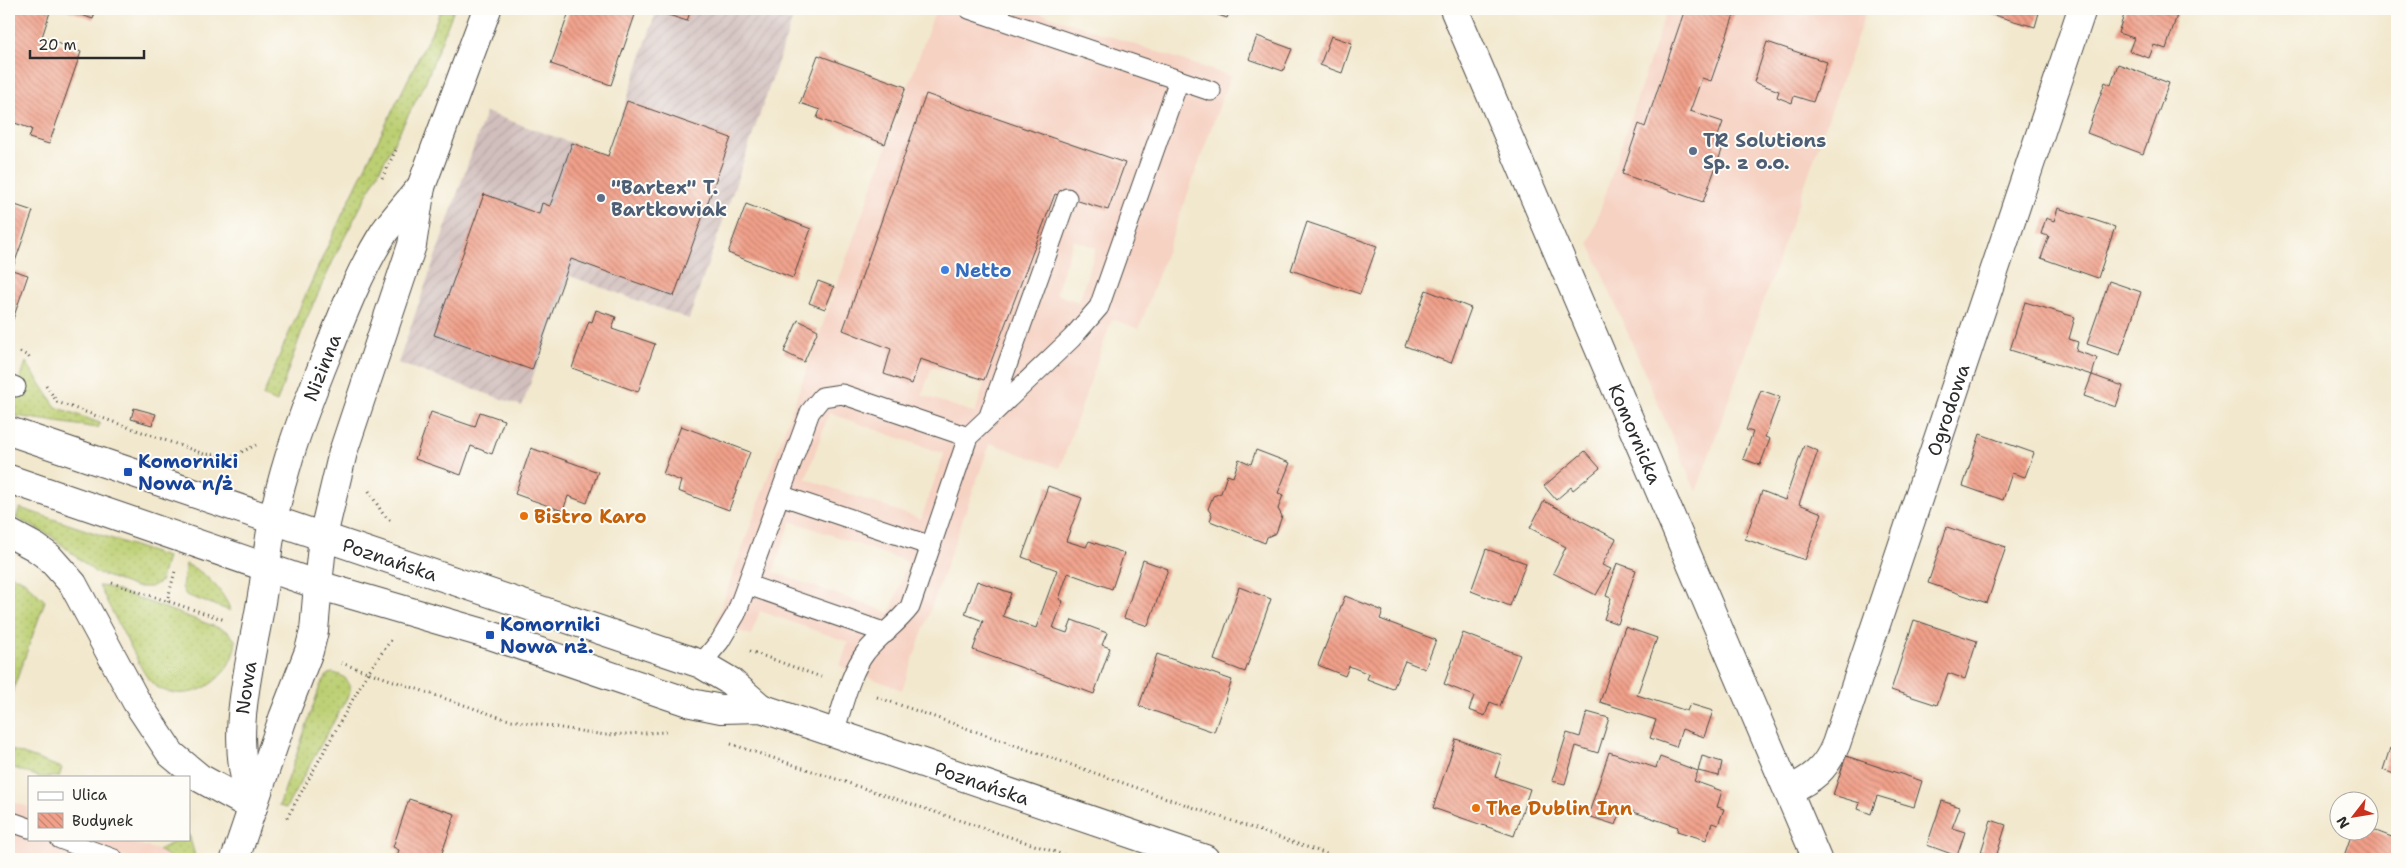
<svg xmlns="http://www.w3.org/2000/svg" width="2406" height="868" font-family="'Shantell Sans',sans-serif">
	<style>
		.built { fill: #f6d2c3; fill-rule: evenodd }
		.industrial { fill: url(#industrial-furrows) }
		.grass { fill: url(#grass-dots); stroke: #747d4e }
		.building { fill: url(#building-back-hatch) }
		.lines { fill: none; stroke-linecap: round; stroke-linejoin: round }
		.lane-casing { stroke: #494743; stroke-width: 21 }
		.street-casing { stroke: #494743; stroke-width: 30 }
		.secondary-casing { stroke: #494743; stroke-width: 30 }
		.path { stroke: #494743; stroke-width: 3; stroke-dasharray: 1 4; stroke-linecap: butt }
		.lane { stroke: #fff; stroke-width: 19 }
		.street { stroke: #fff; stroke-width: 28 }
		.secondary { stroke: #fff; stroke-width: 28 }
		.service-dot { fill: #5c6f8a; stroke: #fdfcf7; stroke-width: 2 }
		.shop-dot { fill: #3f7fe0; stroke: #fdfcf7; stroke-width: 2 }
		.transit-dot { fill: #1a4fb4; stroke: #fdfcf7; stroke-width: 2 }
		.food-dot { fill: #e8710a; stroke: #fdfcf7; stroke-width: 2 }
		.labels { text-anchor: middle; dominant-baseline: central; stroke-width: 4; stroke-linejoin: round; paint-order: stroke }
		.service-label { font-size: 19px; font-weight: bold; fill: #4e5e75; stroke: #fdfcf7; text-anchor: start }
		.shop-label { font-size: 19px; font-weight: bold; fill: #366cbe; stroke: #fdfcf7; text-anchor: start }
		.street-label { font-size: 19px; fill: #2b2b2b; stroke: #fdfcf7 }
		.transit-label { font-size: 19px; font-weight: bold; fill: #164399; stroke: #fdfcf7; text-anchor: start }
		.food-label { font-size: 19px; font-weight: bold; fill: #c56008; stroke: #fdfcf7; text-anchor: start }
	</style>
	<defs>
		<pattern id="industrial-furrows" width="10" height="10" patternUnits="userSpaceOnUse" patternTransform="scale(1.25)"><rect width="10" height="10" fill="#d1bfbd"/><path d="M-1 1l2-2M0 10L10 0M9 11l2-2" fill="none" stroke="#b4a4a3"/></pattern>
		<pattern id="grass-dots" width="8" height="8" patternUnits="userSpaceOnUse" patternTransform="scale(1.25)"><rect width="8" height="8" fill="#bccf72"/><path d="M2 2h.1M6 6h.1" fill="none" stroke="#a2b263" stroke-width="1.8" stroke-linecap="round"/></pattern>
		<pattern id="building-back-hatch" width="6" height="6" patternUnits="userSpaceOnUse" patternTransform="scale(1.25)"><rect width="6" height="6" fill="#f1a08a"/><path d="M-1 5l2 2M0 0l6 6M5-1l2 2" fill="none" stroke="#c38371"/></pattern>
	</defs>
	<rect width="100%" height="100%" fill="#fdfcf7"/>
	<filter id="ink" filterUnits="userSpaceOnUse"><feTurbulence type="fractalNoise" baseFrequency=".02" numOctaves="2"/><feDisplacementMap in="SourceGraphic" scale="10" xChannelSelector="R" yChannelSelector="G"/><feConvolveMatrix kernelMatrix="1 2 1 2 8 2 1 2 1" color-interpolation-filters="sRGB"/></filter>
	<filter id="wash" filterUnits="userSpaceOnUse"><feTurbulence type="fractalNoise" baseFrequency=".0096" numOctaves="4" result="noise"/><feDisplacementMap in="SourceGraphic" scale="20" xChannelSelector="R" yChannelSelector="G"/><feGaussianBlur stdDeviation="1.12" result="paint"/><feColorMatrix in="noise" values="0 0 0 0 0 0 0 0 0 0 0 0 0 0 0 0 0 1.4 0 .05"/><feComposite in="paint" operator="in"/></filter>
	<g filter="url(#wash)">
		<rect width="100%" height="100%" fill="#f2e8ce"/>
		<!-- built -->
		<g class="built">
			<path d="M936 9H1028L1230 76 1139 329 1112 319 1060 468 990 443 902 690 840 666 848 642 760 611 751 635 715 624ZM1073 240 1096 248 1079 302 1056 294ZM932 367 984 384 975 413 922 395ZM829 413 944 454 921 519 806 479ZM791 521 908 562 890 613 773 572Z"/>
			<polygon points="1667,9 1867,9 1696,492 1589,243"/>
			<polygon points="9,801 29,807 29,839 121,839 158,850 173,859 9,859"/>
		</g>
		<!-- industrial -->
		<polygon class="industrial" points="657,9 757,9 792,21 689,319 570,276 522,406 398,363 486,112 608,156"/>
		<!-- grass -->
		<g class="grass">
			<path d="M441 9H454L426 81 338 250 305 322 277 402 263 396C313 270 373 150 433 29Z"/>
			<polygon points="26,362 56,407 100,423 98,428 9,415 9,402 12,403"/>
			<polygon points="20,508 167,557 160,582 151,587 136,587 95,572 50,535 16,518"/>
			<path d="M186 564C207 573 223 591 231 611L186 595 182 587Z"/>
			<polygon points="9,574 24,581 45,601 9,701"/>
			<path d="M99 586 108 587 227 631 236 641C234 660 224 675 209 685 192 696 167 697 152 683 144 675 139 663 134 653 122 631 110 608 99 586Z"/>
			<path d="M333 673C343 675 352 681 350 692L286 808 279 806 320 686 328 674Z"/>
			<polygon points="9,749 62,768 59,777 39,777 9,766"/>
			<polygon points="189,835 196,859 173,859 158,850 181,839 189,839"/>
		</g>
		<g id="blocks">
			<!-- building -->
			<g class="building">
				<polygon points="11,9 51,9 42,37 81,52 49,144 29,138 32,129 9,121 9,16"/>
				<polygon points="64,9 96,9 93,19"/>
				<polygon points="570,9 637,9 611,85 551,64"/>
				<polygon points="657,9 691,9 687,21 656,11"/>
				<polygon points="1201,9 1231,9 1227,18"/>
				<polygon points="1685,9 1736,9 1711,81 1702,78 1690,111 1723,122 1714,147 1722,150 1703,202 1622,174 1639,124 1645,127"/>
				<polygon points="1991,9 2040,9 2035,27 1990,14"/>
				<polygon points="2126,9 2179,9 2166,49 2154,45 2149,58 2129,51 2134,38 2118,33"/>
				<polygon points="1257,36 1292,49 1283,71 1249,59"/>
				<polygon points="1331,36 1352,43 1342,73 1320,65"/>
				<polygon points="1767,42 1827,62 1813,102 1794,96 1792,103 1777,97 1779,91 1754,82"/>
				<polygon points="818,55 906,87 885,144 817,118 820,110 800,103"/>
				<polygon points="2118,64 2169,83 2143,154 2087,133 2105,82 2111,85"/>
				<polygon points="926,94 1125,163 1108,210 1055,194 984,380 920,359 912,384 884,374 891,349 843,330"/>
				<polygon points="627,101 731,138 674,296 571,259 532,370 434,335 484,194 539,214 542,203 550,206 572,143 608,156"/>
				<polygon points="9,203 33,211 12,270 28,275 12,322 9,321"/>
				<polygon points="746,204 811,229 793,278 728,253"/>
				<polygon points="2058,208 2115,227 2098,278 2041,258 2049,236 2041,234 2046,218 2054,221"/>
				<polygon points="1307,222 1377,246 1360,294 1291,270"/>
				<polygon points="818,281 834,287 825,309 809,303"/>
				<polygon points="2109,281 2141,292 2120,355 2087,344"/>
				<polygon points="1426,290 1471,308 1451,363 1405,346"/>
				<polygon points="2025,302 2075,317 2069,339 2078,342 2076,351 2097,358 2092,375 2123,386 2116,407 2084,396 2092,375 2010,350"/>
				<polygon points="596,310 616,317 612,329 655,344 638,392 572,368 589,321 592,322"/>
				<polygon points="798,320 818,330 804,362 784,352"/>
				<polygon points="1761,390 1780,397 1765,437 1770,439 1760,465 1743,459 1753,432 1746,430"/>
				<polygon points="134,408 156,414 152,425 131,419"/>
				<polygon points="431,412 475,427 480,412 504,420 492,454 471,446 461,475 415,459"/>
				<polygon points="681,426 750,452 729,510 678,491 681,481 663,474"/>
				<polygon points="1980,434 2034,453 2025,477 2012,473 2003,500 1963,486"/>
				<polygon points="1804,445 1818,451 1799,504 1822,513 1805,560 1745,539 1762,491 1785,500"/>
				<polygon points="531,448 598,472 587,503 568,496 563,511 515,494"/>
				<polygon points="1256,450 1290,463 1278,493 1283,495 1278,509 1282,516 1276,533 1267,537 1265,543 1210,521 1212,515 1208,509 1213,496 1221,493 1227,475 1233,477 1239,459 1251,464"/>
				<polygon points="1585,451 1600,468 1573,490 1571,487 1556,500 1544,486"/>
				<polygon points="1048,486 1082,498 1066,541 1086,547 1089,541 1124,553 1112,589 1068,573 1059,599 1063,601 1053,628 1067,633 1072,620 1107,633 1102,645 1110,648 1094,694 973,650 983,621 965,614 977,581 1011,593 1003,616 1036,628 1057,570 1022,557"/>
				<polygon points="1544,501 1616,539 1602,565 1611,569 1596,595 1553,573 1566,547 1530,528"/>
				<polygon points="1947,527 2006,547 1987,603 1928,583"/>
				<polygon points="1486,549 1526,563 1510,606 1471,591"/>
				<polygon points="1143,560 1168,569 1148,626 1124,618"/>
				<polygon points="1617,563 1636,570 1618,624 1604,619 1611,598 1606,596"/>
				<polygon points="1239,587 1271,599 1245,672 1214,660"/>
				<polygon points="1345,596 1383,611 1380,619 1436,640 1425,669 1405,661 1393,689 1367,679 1369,674 1349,666 1345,676 1318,665"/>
				<polygon points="1914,620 1977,641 1965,679 1948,673 1937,705 1891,690"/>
				<polygon points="1625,627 1657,638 1637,695 1687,711 1690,704 1713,711 1704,737 1682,729 1676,747 1650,738 1656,720 1600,702"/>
				<polygon points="1463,633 1520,655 1500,706 1490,702 1485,716 1469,710 1474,696 1444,684"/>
				<polygon points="1157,654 1232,680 1214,732 1139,706"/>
				<polygon points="1587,712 1609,718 1598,753 1576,746 1565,784 1552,781 1567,733 1580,737"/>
				<polygon points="1456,739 1502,755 1495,777 1530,789 1514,836 1433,808"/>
				<polygon points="2390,748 2397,751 2397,775 2383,770"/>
				<polygon points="1609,752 1656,768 1660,757 1698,771 1702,756 1722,762 1719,776 1698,771 1694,781 1722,791 1717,807 1724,809 1718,825 1712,823 1706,840 1677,831 1678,827 1622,808 1616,825 1588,816"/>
				<polygon points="1846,756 1922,781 1914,807 1877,796 1871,814 1858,809 1860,803 1833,795"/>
				<polygon points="409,799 455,814 440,859 396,859 399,850 393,847"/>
				<polygon points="1942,801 1960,807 1952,828 1965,832 1957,856 1927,845"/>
				<polygon points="1991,820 2006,825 1996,857 1981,852"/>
				<polygon points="2368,828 2397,839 2397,859 2343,859 2353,830 2368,830"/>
			</g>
		</g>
	</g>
	<g filter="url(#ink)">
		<use href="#blocks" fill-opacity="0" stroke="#494743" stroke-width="1"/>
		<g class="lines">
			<!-- lane casing -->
			<g class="lane-casing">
				<g id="lane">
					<polyline points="969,9 1211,91"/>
					<polyline points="9,384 16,387"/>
					<polyline points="990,413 1067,198"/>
					<polyline points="780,495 931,546"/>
					<polyline points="748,585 886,633"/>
					<polyline points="701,664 720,641 736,614 810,412 822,397 842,394 968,437"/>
					<path d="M834 732C843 707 849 674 866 652 879 636 897 624 910 607L968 437 1072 338 1099 307 1179 80"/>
					<polyline points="9,821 29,828"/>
					<polyline points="60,839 114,859"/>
				</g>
			</g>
			<!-- street casing -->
			<g class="street-casing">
				<g id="street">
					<path id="s1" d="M1454 9 1817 859"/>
					<polyline points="9,533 35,547 49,557 73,584 136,701 171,754 200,778 253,807"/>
					<path id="s2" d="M1788 790C1812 780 1826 769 1836 744L2082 9"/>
					<path id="s3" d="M253 807C223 728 258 647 266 567"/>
					<polyline points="235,859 283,718 309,651 314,631 318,585"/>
				</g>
			</g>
			<!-- secondary casing -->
			<g class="secondary-casing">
				<g id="secondary">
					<path id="s4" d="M9 431 701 664 730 681 761 708"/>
					<path id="s5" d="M9 479 318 585 490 635 691 703 721 709 761 708 1205 859"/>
					<path id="s6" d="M266 567C274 489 299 424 328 352 344 311 361 268 385 231 396 216 409 201 421 187"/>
					<polyline points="318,585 323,536 343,452 412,245 421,187 487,9"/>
				</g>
			</g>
			<!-- path -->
			<g class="path">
				<polyline points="382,178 397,148"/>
				<polyline points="20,352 28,356 31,360"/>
				<polyline points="46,385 57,402 204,454 233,456 256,445"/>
				<polyline points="369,491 383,514 392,522"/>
				<polyline points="112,583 225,620"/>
				<polyline points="167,602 175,571"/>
				<polyline points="750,651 821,677"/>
				<polyline points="341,663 505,719 605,735 666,732"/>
				<polyline points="877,697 1341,859"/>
				<polyline points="731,744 1076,859"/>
				<polyline points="287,818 368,672 391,640"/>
			</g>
			<!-- lane -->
			<use href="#lane" class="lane"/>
			<!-- street -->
			<use href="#street" class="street"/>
			<!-- secondary -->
			<use href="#secondary" class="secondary"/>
		</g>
	</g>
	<!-- markers -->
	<g class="service-dot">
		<circle cx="1693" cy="151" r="5"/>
		<circle cx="601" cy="198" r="5"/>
	</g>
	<circle class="shop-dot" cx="945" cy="270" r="5"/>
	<g class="transit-dot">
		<rect x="123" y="467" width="10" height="10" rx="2.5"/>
		<rect x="485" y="630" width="10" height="10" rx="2.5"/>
	</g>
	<g class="food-dot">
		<circle cx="524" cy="516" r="5"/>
		<circle cx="1476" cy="808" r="5"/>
	</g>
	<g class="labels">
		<!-- service labels -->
		<g class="service-label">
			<text x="1703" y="140">TR Solutions<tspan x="1703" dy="22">Sp. z o.o.</tspan></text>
			<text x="611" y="187">"Bartex" T.<tspan x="611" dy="22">Bartkowiak</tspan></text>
		</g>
		<!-- shop labels -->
		<g class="shop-label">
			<text x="955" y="270">Netto</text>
		</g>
		<!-- street labels -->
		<g class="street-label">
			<text stroke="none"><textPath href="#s6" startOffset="208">Nizinna</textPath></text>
			<text stroke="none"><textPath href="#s2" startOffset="421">Ogrodowa</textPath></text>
			<text stroke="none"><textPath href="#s1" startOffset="462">Komornicka</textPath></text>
			<text stroke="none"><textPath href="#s4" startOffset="402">Poznańska</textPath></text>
			<text stroke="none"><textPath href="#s3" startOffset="121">Nowa</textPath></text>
			<text stroke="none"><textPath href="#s5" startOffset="1022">Poznańska</textPath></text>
		</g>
		<!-- transit labels -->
		<g class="transit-label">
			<text x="138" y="461">Komorniki<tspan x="138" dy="22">Nowa n/ż</tspan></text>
			<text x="500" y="624">Komorniki<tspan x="500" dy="22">Nowa nż.</tspan></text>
		</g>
		<!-- food labels -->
		<g class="food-label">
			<text x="534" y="516">Bistro Karo</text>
			<text x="1486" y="808">The Dublin Inn</text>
		</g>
	</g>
	<!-- margin -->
	<rect width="2406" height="868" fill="none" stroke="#fdfcf7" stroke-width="30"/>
	<!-- legend -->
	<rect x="28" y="776" width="162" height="65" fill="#fdfcf7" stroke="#a9a8a5"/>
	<rect x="38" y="792" width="25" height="8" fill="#ffffff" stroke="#a9a8a5"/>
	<text x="72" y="800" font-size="15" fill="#2b2b2b">Ulica</text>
	<rect x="38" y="813" width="25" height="15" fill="url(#building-back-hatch)" stroke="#a9a8a5"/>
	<text x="72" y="826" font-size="15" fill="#2b2b2b">Budynek</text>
	<!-- north arrow -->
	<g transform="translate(2354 816) rotate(239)"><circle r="24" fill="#fdfcf7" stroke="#a9a8a5"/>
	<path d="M0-4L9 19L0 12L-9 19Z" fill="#c8321e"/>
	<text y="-8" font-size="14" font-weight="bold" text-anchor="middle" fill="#2b2b2b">N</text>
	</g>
	<!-- scale -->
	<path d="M30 50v8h114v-8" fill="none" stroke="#2b2b2b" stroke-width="2.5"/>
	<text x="38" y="50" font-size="15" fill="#2b2b2b" stroke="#fdfcf7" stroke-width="4" paint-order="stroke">20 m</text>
</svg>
